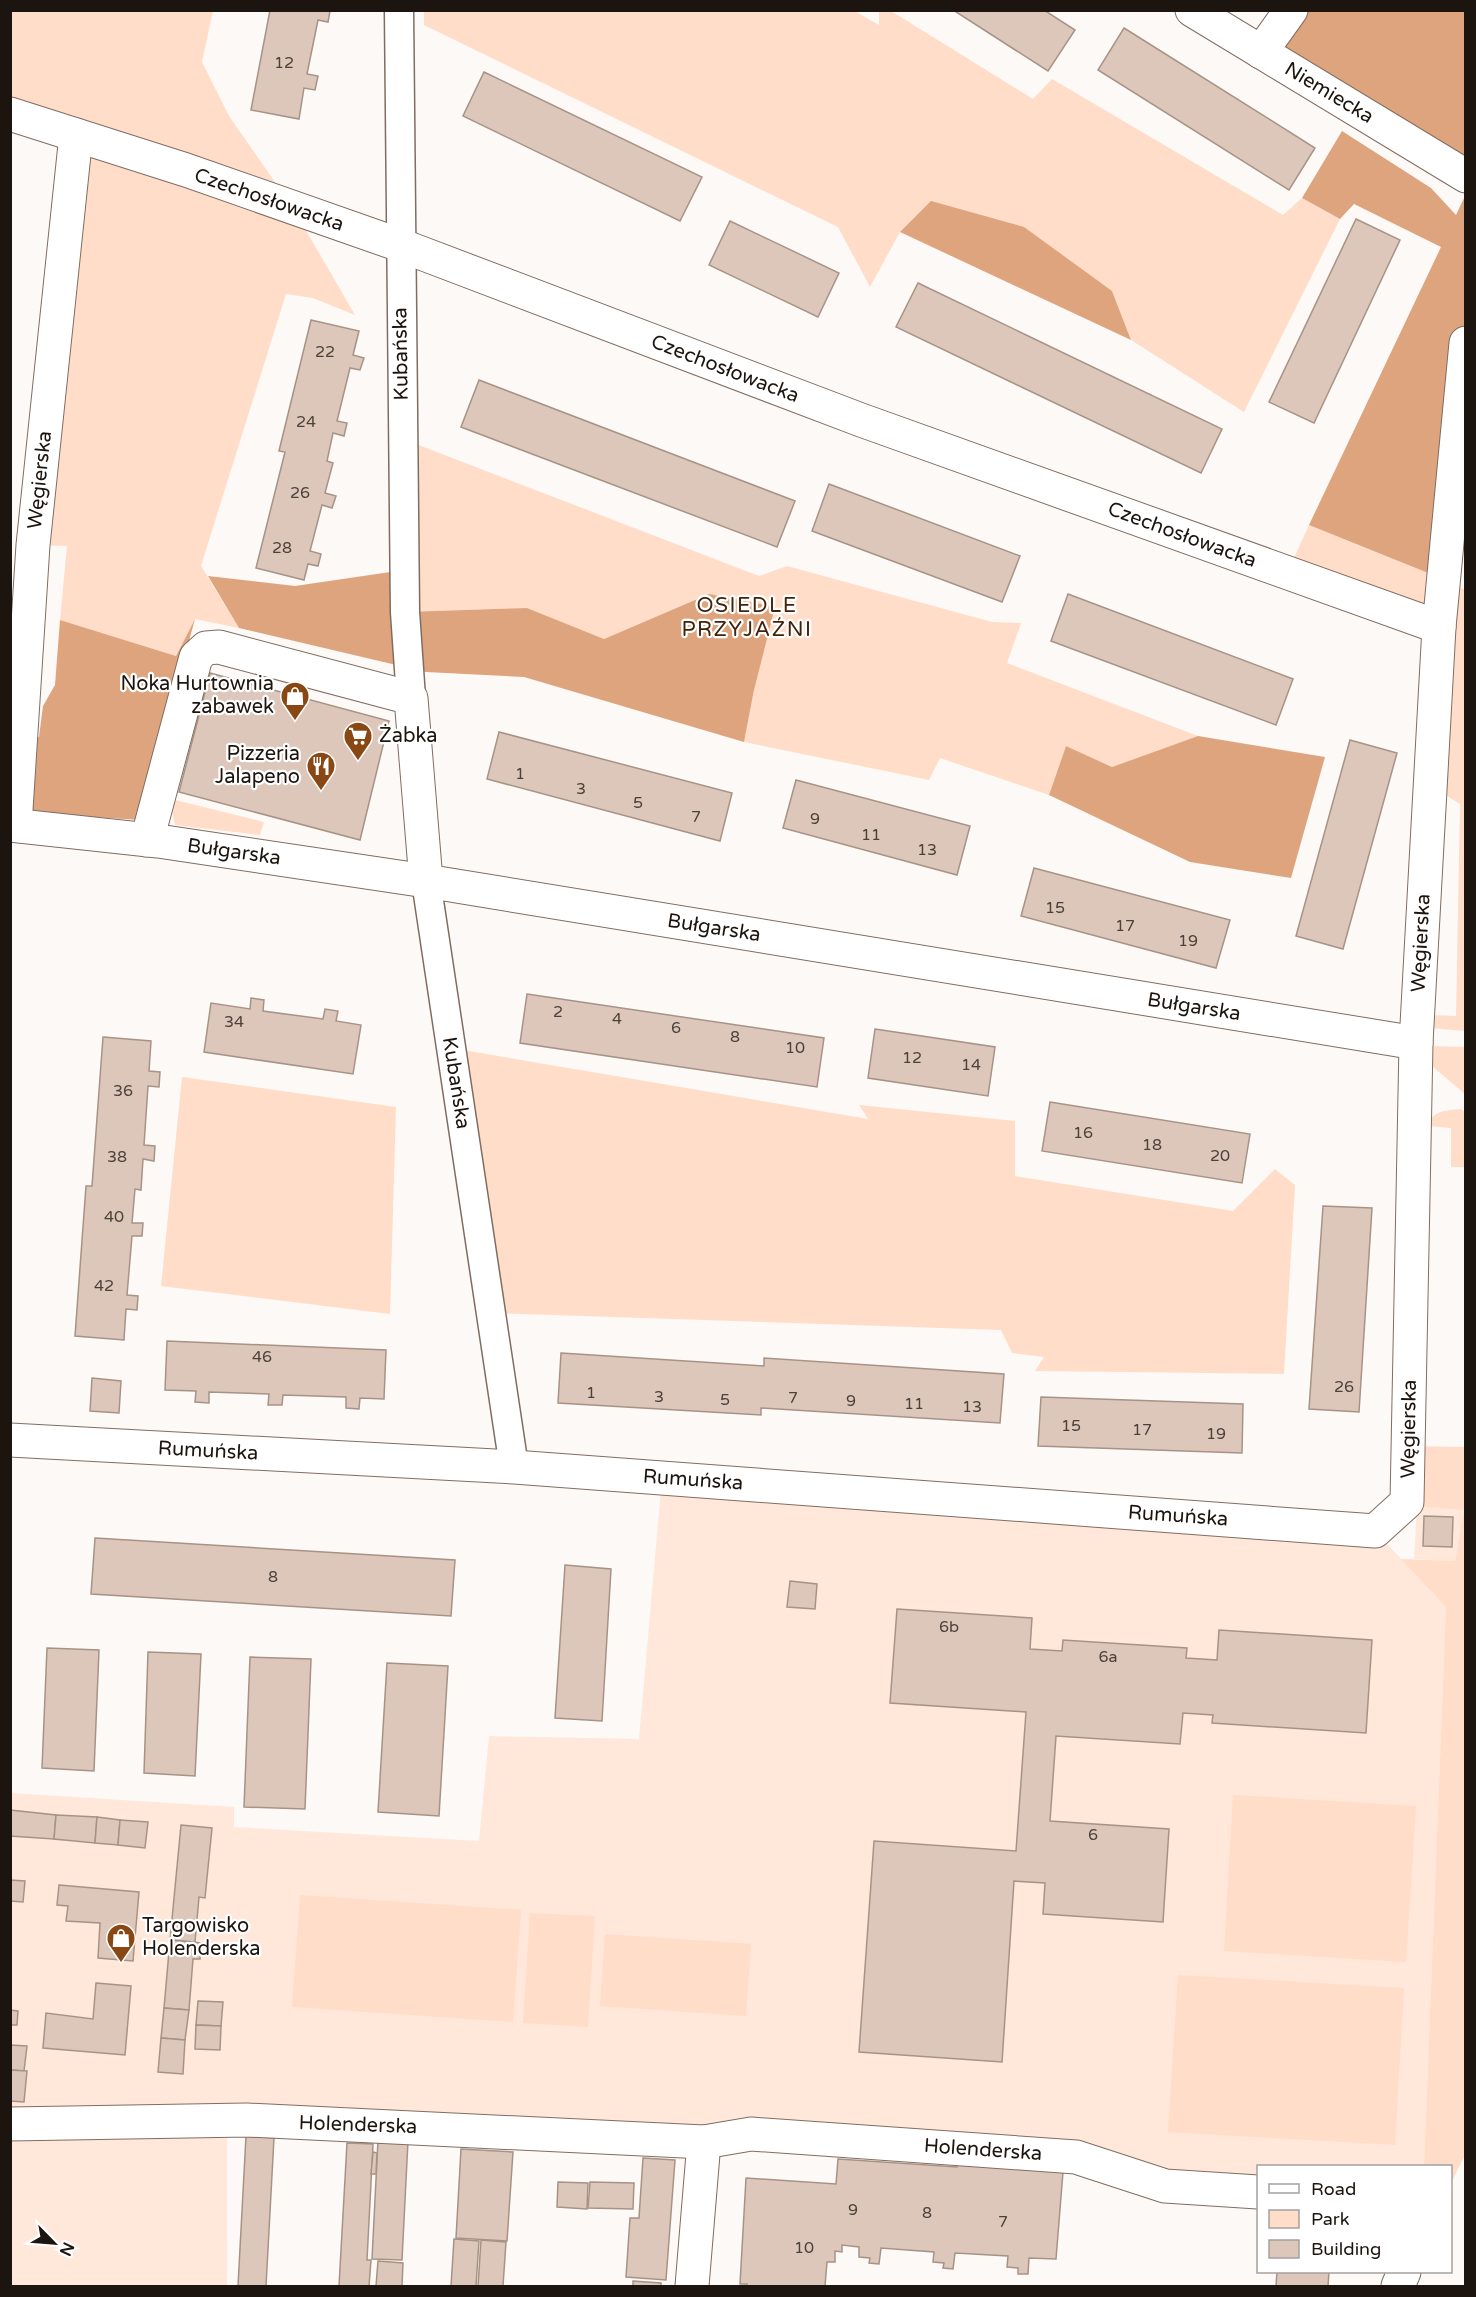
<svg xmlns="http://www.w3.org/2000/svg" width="1476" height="2297" font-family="'Varela Round',sans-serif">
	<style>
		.built { fill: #ffe7d9 }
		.green { fill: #ffddc8 }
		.forest { fill: #dea47e }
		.building { fill: #ddc7ba; stroke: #a79386; stroke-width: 1.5 }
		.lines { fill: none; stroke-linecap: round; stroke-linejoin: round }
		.pedestrian-casing { stroke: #806d61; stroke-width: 31 }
		.minor-casing { stroke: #806d61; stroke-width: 35 }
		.pedestrian { stroke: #fff; stroke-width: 28 }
		.minor { stroke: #fff; stroke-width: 33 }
		.labels { text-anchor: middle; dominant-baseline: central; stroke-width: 4.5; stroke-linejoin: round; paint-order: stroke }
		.number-label { font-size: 16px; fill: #4c413a }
		.street-label { font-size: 20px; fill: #1c140f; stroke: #fff }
		.poi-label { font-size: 20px; fill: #1c140f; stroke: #fff; text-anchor: end }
		.neighbourhood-label { font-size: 21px; letter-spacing: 1.5px; fill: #41220a; stroke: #fff }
	</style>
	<rect width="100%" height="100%" fill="#fdf9f6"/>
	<!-- built -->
	<g class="built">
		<polygon points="662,1478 1375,1531 1446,1607 1424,2166 1258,2166 1258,2192 1076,2157 227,2121 227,2286 11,2286 10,1793 234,1807 234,1827 479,1841 489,1736 639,1739"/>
		<polygon points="1417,1506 1464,1509 1455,1561 1414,1559"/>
	</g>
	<!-- green -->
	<g class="green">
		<polygon points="424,10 853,10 879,25 879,11 891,11 1033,99 1052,79 1283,215 1302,198 1340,219 1244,412 1131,340 1112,291 931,202 900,232 870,287 838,227 424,25"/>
		<polygon points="11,11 213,11 202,62 229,116 293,208 355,315 313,298 286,294 201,566 239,628 195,619 176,656 60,620 67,546 33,545 76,135 11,114"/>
		<polygon points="403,439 759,576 787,566 992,622 1021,623 1007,663 1198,736 1112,767 1066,746 1049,795 940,758 929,780 744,742 754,690 709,594 604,639 527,608 405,612"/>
		<polygon points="1309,525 1443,579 1465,590 1465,1031 1432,1028 1431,1015 1456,1016 1460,804 1441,792 1439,627 1287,573"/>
		<polygon points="175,800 264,822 260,835 175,825 172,810"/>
		<polygon points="1429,1046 1465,1047 1465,1094 1433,1067 1430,1062"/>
		<polygon points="451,1048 868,1119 859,1105 1015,1121 1015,1176 1233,1211 1275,1169 1295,1185 1284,1374 1035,1371 1044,1357 1012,1353 1001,1330 491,1313"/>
		<polygon points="182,1077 396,1107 390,1314 161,1286"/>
		<path d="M1461 1109 1465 1112V1167H1451V1128L1428 1126C1433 1109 1446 1111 1461 1109Z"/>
		<polygon points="1408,1446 1465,1447 1466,2153 1451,2183 1450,2166 1424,2166 1446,1607 1401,1559 1455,1561 1464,1510 1417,1506"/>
		<polygon points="1233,1795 1416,1806 1406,1962 1224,1951"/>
		<polygon points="300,1895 521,1910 513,2022 292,2007"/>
		<polygon points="530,1913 595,1916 588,2027 523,2023"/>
		<polygon points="605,1934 751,1944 746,2016 600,2006"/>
		<polygon points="1178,1975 1404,1988 1395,2145 1168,2132"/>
	</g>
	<!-- forest -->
	<g class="forest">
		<polygon points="1291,11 1465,11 1465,176 1261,52"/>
		<polygon points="1342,131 1431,188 1456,215 1465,196 1465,344 1443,579 1309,525 1441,247 1354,204 1340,219 1302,198"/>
		<polygon points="931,201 1024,227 1112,291 1131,340 900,232"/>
		<polygon points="404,570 405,612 527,608 604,639 709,594 775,607 754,690 744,742 524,677 426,672 239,628 208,576 295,586"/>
		<polygon points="195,619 140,820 11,812 21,742 39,737 43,706 55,685 60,620 176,656"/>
		<polygon points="1198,736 1325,757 1291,878 1190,862 1049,795 1066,746 1112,767"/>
	</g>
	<!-- building -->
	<g class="building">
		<polygon points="270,10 330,11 328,22 318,20 307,74 318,76 315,90 304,88 299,119 251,110"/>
		<polygon points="953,10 1044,10 1075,30 1048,71"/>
		<polygon points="1124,28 1315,148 1289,190 1098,70"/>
		<polygon points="484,72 702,177 680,221 463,116"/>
		<polygon points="1356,219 1400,240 1314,423 1269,402"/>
		<polygon points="730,221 839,273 818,317 709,265"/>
		<polygon points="918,283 1222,429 1201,473 896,327"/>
		<polygon points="311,320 359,331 353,355 364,358 360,370 350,368 337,421 347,423 344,436 333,433 327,461 333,463 325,493 336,496 332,508 322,505 310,551 321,554 318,566 308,564 304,580 256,568 285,452 279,451"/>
		<polygon points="479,380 795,501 777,547 461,427"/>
		<polygon points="829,484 1020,556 1002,602 812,531"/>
		<polygon points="1068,594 1293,679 1276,725 1051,641"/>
		<polygon points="210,673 389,721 360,840 179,792"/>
		<polygon points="499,732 732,793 720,841 487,779"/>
		<polygon points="1350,740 1397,753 1343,949 1296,936"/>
		<polygon points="796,780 970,826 957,875 783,828"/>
		<polygon points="1034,868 1230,920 1216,968 1021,916"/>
		<polygon points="527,994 824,1038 817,1087 520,1043"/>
		<polygon points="251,998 264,1000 263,1011 323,1019 325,1009 338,1011 336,1021 361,1025 353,1074 204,1052 211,1003 250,1009"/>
		<polygon points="875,1029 995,1047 988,1096 868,1078"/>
		<polygon points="103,1037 151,1041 149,1071 160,1072 159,1087 148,1086 144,1145 155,1146 154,1161 143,1159 141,1190 135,1189 132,1223 143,1223 142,1236 132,1236 127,1295 138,1296 137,1310 126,1309 124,1340 75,1336 86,1186 92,1186"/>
		<polygon points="1050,1102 1250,1134 1242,1183 1042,1151"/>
		<polygon points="1323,1206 1372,1208 1359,1412 1309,1409"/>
		<polygon points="167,1341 386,1350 384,1399 360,1398 359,1409 346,1408 346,1397 283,1395 282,1405 268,1405 269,1394 209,1392 209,1403 195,1402 196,1391 165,1390"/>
		<polygon points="561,1353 764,1366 764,1358 1004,1374 1000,1423 761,1408 761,1415 558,1403"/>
		<polygon points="92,1378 121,1381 119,1413 90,1411"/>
		<polygon points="1041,1397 1243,1404 1242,1453 1038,1446"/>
		<polygon points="1424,1516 1453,1517 1452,1547 1423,1546"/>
		<polygon points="95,1538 455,1560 451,1616 91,1594"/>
		<polygon points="565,1565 611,1569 602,1721 555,1718"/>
		<polygon points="790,1581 817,1584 815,1609 787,1607"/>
		<polygon points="897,1609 1032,1618 1030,1649 1062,1651 1063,1640 1187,1648 1186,1658 1217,1660 1219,1630 1372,1640 1366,1733 1212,1723 1213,1715 1183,1713 1180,1744 1056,1736 1050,1821 1169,1829 1163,1922 1043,1914 1045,1883 1014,1881 1002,2062 859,2052 874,1841 1016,1851 1026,1712 890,1703"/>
		<polygon points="47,1648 99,1650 94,1771 42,1768"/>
		<polygon points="148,1652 201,1654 195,1776 144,1773"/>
		<polygon points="250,1657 311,1659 305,1809 244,1807"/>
		<polygon points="387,1663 448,1666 439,1816 378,1812"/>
		<polygon points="10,1810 56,1815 54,1839 10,1836"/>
		<polygon points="56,1815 97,1817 95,1843 54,1839"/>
		<polygon points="97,1817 120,1820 118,1845 95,1843"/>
		<polygon points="120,1820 148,1822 145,1848 118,1845"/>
		<polygon points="181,1825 212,1828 205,1898 199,1897 195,1942 170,1940"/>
		<polygon points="10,1880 25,1881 23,1902 10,1901"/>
		<polygon points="59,1885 139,1892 133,1961 98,1958 100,1923 66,1921 68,1906 57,1905"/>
		<polygon points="170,1940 201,1943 200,1959 193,1959 189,2010 164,2008"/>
		<polygon points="96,1983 131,1986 125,2055 43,2048 46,2013 93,2019"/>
		<polygon points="198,2001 223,2002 221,2026 196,2025"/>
		<polygon points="164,2008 189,2010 185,2040 161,2038"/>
		<polygon points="10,2010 18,2011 17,2025 10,2025"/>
		<polygon points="196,2025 221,2026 220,2050 195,2049"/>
		<polygon points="161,2038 185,2040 183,2074 158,2072"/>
		<polygon points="10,2045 27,2046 24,2071 10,2070"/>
		<polygon points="10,2070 27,2071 24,2102 10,2101"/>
		<polygon points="246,2136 274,2138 266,2286 238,2286"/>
		<polygon points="378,2140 408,2141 402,2260 372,2259"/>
		<polygon points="347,2143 373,2144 367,2260 371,2260 369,2286 339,2286"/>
		<polygon points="461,2149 513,2152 507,2241 456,2238"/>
		<polygon points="373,2152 377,2153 376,2174 371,2174"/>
		<polygon points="643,2158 675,2160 666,2280 626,2277 630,2218 639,2218"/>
		<polygon points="838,2159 957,2167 958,2164 1063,2172 1056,2259 1029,2258 1028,2274 1018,2274 1018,2268 1007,2267 1008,2256 955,2253 953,2269 943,2268 944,2263 933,2262 934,2252 881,2248 879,2264 869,2263 870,2258 859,2257 859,2247 842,2245 842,2252 835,2251 835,2262 827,2262 825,2286 747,2286 747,2284 740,2284 746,2178 836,2184"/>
		<polygon points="558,2182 588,2183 587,2209 557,2207"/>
		<polygon points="590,2182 634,2183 633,2209 588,2208"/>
		<polygon points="454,2239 479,2241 476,2286 451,2286"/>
		<polygon points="481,2240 506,2242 503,2286 478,2286"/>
		<polygon points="378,2261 403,2263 402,2286 376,2286"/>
		<polygon points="1277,2272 1329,2272 1328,2286 1276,2286"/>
		<polygon points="633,2281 661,2283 661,2286 633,2286"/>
	</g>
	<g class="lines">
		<!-- pedestrian casing -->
		<g class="pedestrian-casing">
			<g id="pedestrian">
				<polyline points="399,10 405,612 411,698"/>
				<polyline points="426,881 514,1467"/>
			</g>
		</g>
		<!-- minor casing -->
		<g class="minor-casing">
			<g id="minor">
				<polyline points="1192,10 1466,176"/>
				<polyline points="1261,52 1291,10"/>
				<polyline points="10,114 186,170 400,245 861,420 1439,627"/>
				<polyline points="10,825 158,841 426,881 1416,1043"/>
				<polyline points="15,825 33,545 76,135"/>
				<polyline points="147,840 196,657 206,648 219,647 411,698 426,881"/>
				<polyline points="10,1440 514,1467 1375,1531 1407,1502 1416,1043 1439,627 1466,343"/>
				<polyline points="10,2124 247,2120 704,2142"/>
				<polyline points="692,2286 704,2142 751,2134 1076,2157 1165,2186 1258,2192"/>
				<polyline points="1398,2286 1404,2272"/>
			</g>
		</g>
		<!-- pedestrian -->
		<use href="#pedestrian" class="pedestrian"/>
		<!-- minor -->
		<use href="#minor" class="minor"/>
	</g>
	<!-- icons -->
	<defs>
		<g id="shop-pin" transform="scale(1.5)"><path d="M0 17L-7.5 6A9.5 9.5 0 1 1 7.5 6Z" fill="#894813" stroke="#fff"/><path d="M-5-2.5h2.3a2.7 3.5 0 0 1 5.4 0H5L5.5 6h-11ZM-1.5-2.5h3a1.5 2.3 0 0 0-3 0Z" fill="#fff"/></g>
		<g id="supermarket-pin" transform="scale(1.5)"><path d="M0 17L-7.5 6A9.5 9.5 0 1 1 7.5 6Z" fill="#894813" stroke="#fff"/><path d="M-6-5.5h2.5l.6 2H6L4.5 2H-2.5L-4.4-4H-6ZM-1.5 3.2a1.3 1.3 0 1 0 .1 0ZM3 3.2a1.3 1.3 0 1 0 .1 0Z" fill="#fff"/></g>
		<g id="restaurant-pin" transform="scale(1.5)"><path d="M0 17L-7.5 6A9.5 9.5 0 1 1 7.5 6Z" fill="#894813" stroke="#fff"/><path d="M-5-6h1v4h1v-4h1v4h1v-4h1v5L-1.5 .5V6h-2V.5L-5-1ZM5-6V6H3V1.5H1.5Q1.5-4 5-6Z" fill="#fff"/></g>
	</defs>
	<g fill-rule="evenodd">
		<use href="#shop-pin" x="295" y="696"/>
		<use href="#supermarket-pin" x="358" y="736"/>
		<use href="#restaurant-pin" x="321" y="766"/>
		<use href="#shop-pin" x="121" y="1938"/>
	</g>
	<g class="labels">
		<!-- number labels -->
		<g class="number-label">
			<text x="284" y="63">12</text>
			<text x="325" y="352">22</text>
			<text x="306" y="422">24</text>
			<text x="300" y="493">26</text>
			<text x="282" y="548">28</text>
			<text x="520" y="774">1</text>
			<text x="581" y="789">3</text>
			<text x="638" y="803">5</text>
			<text x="696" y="817">7</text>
			<text x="815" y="819">9</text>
			<text x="871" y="835">11</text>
			<text x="927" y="850">13</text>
			<text x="1055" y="908">15</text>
			<text x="1125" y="926">17</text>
			<text x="1188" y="941">19</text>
			<text x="558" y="1012">2</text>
			<text x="617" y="1019">4</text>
			<text x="234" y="1022">34</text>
			<text x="676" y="1028">6</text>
			<text x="735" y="1037">8</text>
			<text x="795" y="1048">10</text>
			<text x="912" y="1058">12</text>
			<text x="971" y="1065">14</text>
			<text x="123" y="1091">36</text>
			<text x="1083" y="1133">16</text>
			<text x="1152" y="1145">18</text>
			<text x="1220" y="1156">20</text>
			<text x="117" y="1157">38</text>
			<text x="114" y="1217">40</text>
			<text x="104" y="1286">42</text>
			<text x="262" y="1357">46</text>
			<text x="1344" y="1387">26</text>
			<text x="591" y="1393">1</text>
			<text x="659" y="1397">3</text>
			<text x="793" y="1398">7</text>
			<text x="725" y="1400">5</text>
			<text x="851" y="1401">9</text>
			<text x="914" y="1404">11</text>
			<text x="972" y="1407">13</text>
			<text x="1071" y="1426">15</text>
			<text x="1142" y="1430">17</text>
			<text x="1216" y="1434">19</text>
			<text x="273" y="1577">8</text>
			<text x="949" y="1627">6b</text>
			<text x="1108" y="1657">6a</text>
			<text x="1093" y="1835">6</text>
			<text x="853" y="2210">9</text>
			<text x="927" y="2213">8</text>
			<text x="1003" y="2222">7</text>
			<text x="804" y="2248">10</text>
		</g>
		<!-- street labels -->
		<g class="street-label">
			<text transform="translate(1329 93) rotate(31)">Niemiecka</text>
			<text transform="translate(269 200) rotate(19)">Czechosłowacka</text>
			<text transform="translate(401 354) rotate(-91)">Kubańska</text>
			<text transform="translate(725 369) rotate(21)">Czechosłowacka</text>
			<text transform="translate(40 480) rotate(-84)">Węgierska</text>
			<text transform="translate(1182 535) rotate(20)">Czechosłowacka</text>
			<text transform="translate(234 852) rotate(8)">Bułgarska</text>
			<text transform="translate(714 928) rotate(9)">Bułgarska</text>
			<text transform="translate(1421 943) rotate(-87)">Węgierska</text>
			<text transform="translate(1194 1007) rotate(9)">Bułgarska</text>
			<text transform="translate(456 1083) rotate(81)">Kubańska</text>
			<text transform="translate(1409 1429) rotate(-89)">Węgierska</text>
			<text transform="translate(208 1451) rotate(3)">Rumuńska</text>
			<text transform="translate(693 1480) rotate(4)">Rumuńska</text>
			<text transform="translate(1178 1516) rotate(4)">Rumuńska</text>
			<text transform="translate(358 2125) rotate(2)">Holenderska</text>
			<text transform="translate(983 2150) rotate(4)">Holenderska</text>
		</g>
		<!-- poi labels -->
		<g class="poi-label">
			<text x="274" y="684">Noka Hurtownia<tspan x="274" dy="23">zabawek</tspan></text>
			<text x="379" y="736" text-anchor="start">Żabka</text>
			<text x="300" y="754">Pizzeria<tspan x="300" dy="23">Jalapeno</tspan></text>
			<text x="142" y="1926" text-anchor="start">Targowisko<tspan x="142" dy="23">Holenderska</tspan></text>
		</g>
		<!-- neighbourhood labels -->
		<g class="neighbourhood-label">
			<text x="747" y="605">OSIEDLE<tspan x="747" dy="24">PRZYJAŹNI</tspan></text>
		</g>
	</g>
	<!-- border -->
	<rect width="1476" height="2297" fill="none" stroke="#1c140f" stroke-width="24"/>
	<!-- legend -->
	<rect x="1257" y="2165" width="195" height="108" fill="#ffffff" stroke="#a4a19f" stroke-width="1.5"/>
	<rect x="1269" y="2184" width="30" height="9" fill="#ffffff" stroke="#a4a19f" stroke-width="1.5"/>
	<text x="1311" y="2195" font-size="18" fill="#1c140f">Road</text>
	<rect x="1269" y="2210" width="30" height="18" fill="#ffddc8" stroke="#a4a19f" stroke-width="1.5"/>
	<text x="1311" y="2225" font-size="18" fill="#1c140f">Park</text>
	<rect x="1269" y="2240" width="30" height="18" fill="#ddc7ba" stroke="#a4a19f" stroke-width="1.5"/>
	<text x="1311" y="2255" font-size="18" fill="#1c140f">Building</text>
	<!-- north arrow -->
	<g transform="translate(54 2243) rotate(115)" stroke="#ffffff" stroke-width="4.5" paint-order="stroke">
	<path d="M0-4.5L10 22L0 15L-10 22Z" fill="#1c140f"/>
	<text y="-9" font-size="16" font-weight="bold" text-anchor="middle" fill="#1c140f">N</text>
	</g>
</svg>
